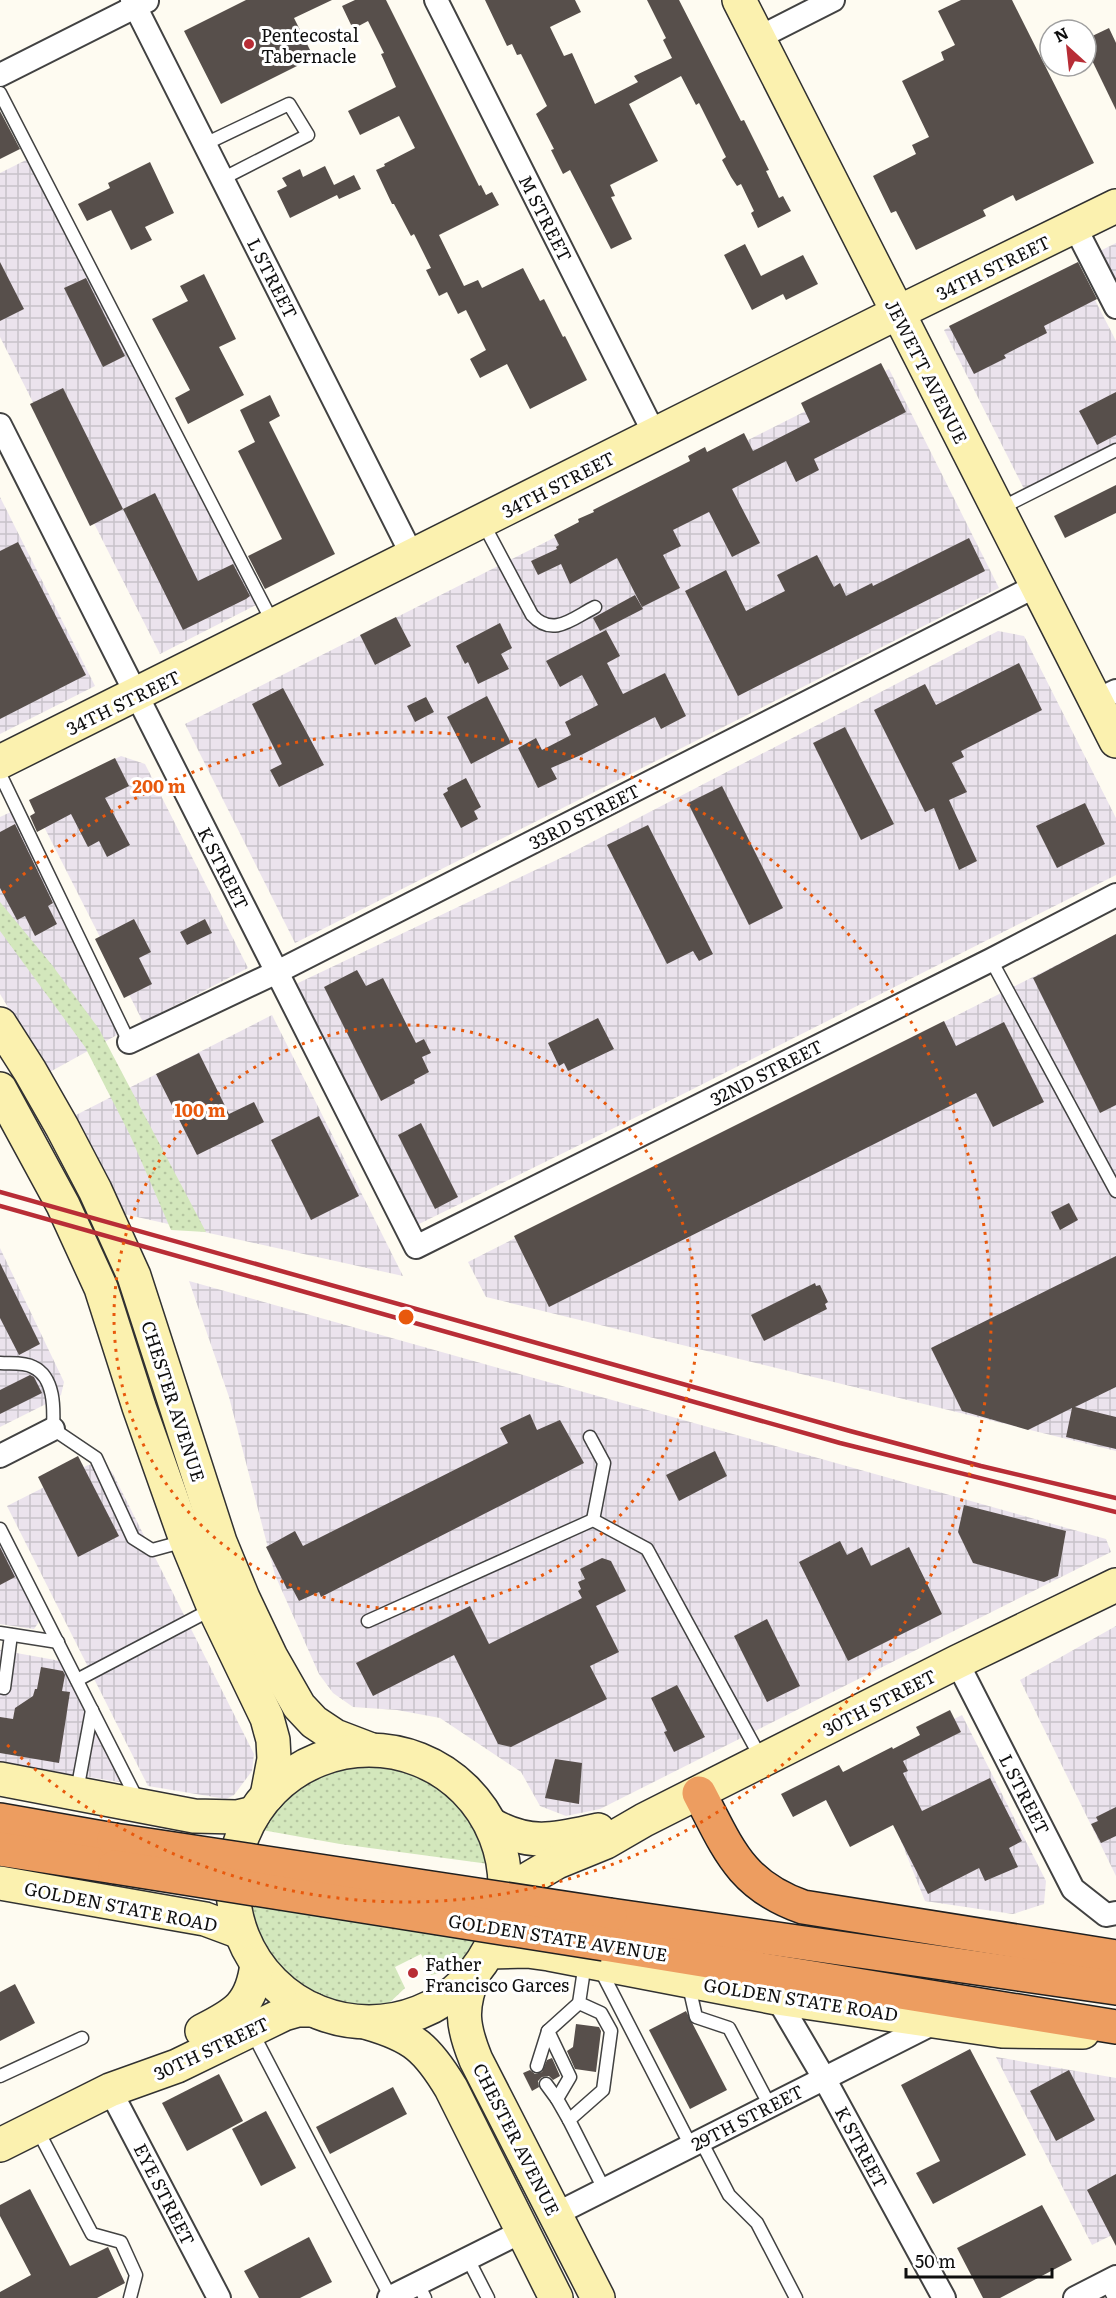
<svg xmlns="http://www.w3.org/2000/svg" width="1116" height="2298" font-family="Literata,serif">
	<style>
		.industrial { fill: url(#industrial-grid) }
		.grass { fill: url(#grass-dots) }
		.building { fill: #574f4b }
		.lines { fill: none; stroke-linecap: round; stroke-linejoin: round }
		.lane-casing { stroke: #424242; stroke-width: 15 }
		.street-casing { stroke: #424242; stroke-width: 26 }
		.secondary-casing { stroke: #313131; stroke-width: 36 }
		.highway-casing { stroke: #202020; stroke-width: 36 }
		.lane { stroke: #fff; stroke-width: 12 }
		.street { stroke: #fff; stroke-width: 22 }
		.secondary { stroke: #fbf1af; stroke-width: 33 }
		.highway { stroke: #ed9d60; stroke-width: 33 }
		.rail { stroke: #b82d36; stroke-width: 4.5 }
		.highway-bridge-casing { stroke: #202020; stroke-width: 36; stroke-linecap: butt }
		.highway-bridge { stroke: #ed9d60; stroke-width: 33 }
		.ring { fill: none; stroke: #e8590c; stroke-width: 3; stroke-dasharray: 3 6 }
		.poi-dot { fill: #b82d36; stroke: #fff; stroke-width: 2 }
		.labels { text-anchor: middle; dominant-baseline: central; stroke-width: 6; stroke-linejoin: round; paint-order: stroke }
		.poi-label { font-size: 18px; fill: #0f0f0f; stroke: #fff; text-anchor: start }
		.street-label { font-size: 18px; fill: #0f0f0f; stroke: #fff }
		.centre { fill: #e8590c; stroke: #fff; stroke-width: 3 }
		.ring-label { font-size: 18px; text-anchor: middle; font-weight: bold; fill: #e8590c; stroke: #fff; stroke-width: 6; stroke-linejoin: round; paint-order: stroke }
	</style>
	<defs>
		<pattern id="industrial-grid" width="8" height="8" patternUnits="userSpaceOnUse" patternTransform="scale(1.5)"><rect width="8" height="8" fill="#ebe3ed"/><path d="M0 4h8M4 0v8" fill="none" stroke="#c8c2ca"/></pattern>
		<pattern id="grass-dots" width="8" height="8" patternUnits="userSpaceOnUse" patternTransform="scale(1.5)"><rect width="8" height="8" fill="#d3e7bc"/><path d="M2 2h.1M6 6h.1" fill="none" stroke="#b4c5a0" stroke-width="1.8" stroke-linecap="round"/></pattern>
	</defs>
	<rect width="100%" height="100%" fill="#fefbf1"/>
	<!-- industrial -->
	<g class="industrial">
		<polygon points="32,157 258,604 160,654 0,337 0,173"/>
		<polygon points="1116,243 1116,302 1092,255"/>
		<polygon points="1076,263 1116,341 1116,443 1024,489 944,330"/>
		<polygon points="889,369 999,588 295,943 185,724"/>
		<polygon points="0,497 95,686 0,734"/>
		<polygon points="998,631 1024,636 1116,818 1116,875 687,1092 417,1225 296,984 567,855"/>
		<polygon points="121,756 145,764 248,968 143,1022 31,801"/>
		<polygon points="15,810 126,1030 48,1073 0,994 0,817"/>
		<polygon points="1116,935 1116,1451 486,1297 468,1262"/>
		<polygon points="272,1015 403,1276 119,1213 74,1116"/>
		<polygon points="0,1248 64,1382 61,1395 56,1399 0,1427"/>
		<polygon points="189,1281 1106,1539 1111,1552 600,1809 566,1816 540,1806 521,1772 440,1718 397,1710 353,1707 333,1693 319,1674 275,1575 229,1397"/>
		<polygon points="101,1464 112,1472 254,1754 252,1771 234,1795 226,1799 148,1786 7,1506 88,1465"/>
		<polygon points="0,1531 43,1616 34,1629 0,1624"/>
		<polygon points="1116,1626 1116,1876 1020,1680"/>
		<polygon points="0,1650 66,1662 126,1783 0,1763"/>
		<polygon points="962,1715 1046,1881 1044,1904 1013,1914 925,1901 889,1811 866,1764"/>
		<polygon points="996,2057 1116,2078 1116,2233 1092,2245"/>
	</g>
	<!-- grass -->
	<g class="grass">
		<polygon points="0,902 52,965 99,1029 206,1232 171,1230 130,1135 85,1047 0,931"/>
		<path d="M363 1764C377 1765 391 1765 405 1768 417 1771 428 1777 438 1784 467 1804 480 1830 489 1864L340 1844 262 1830C291 1787 310 1771 363 1764Z"/>
		<path d="M247 1898 481 1938 464 1970 459 1969 431 1975 421 1954 395 1967 405 1988 385 2007V2011C316 2014 252 1970 247 1898Z"/>
	</g>
	<!-- building -->
	<g class="building">
		<polygon points="246,0 332,0 294,18 311,52 311,59 221,104 184,31"/>
		<polygon points="355,0 386,0 479,186 481,185 486,195 492,192 499,205 439,235 464,286 478,280 482,288 523,268 540,301 544,299 563,337 565,336 587,380 530,409 507,364 480,378 470,359 486,350 466,310 458,314 447,292 439,296 426,270 431,268 414,234 411,236 394,204 392,204 376,170 385,166 384,164 415,148 399,116 360,135 348,111 396,87 381,54 384,53 368,21 353,29 342,6"/>
		<polygon points="485,0 575,0 581,12 550,27 564,56 572,53 595,104 638,82 634,76 672,58 663,40 666,38 647,0 679,0 741,121 744,120 769,170 766,171 779,198 783,196 791,211 758,228 751,213 754,211 741,184 737,186 731,177 722,160 726,157 699,103 696,105 681,76 629,104 658,161 610,185 615,196 611,197 632,239 611,249 570,170 563,174 551,150 554,149 536,114 547,106 521,54 517,55 512,44 507,46"/>
		<polygon points="961,0 1012,0 1094,163 1016,201 1013,195 983,210 986,216 916,250 896,211 891,213 873,176 916,154 912,145 929,137 902,81 944,60 941,52 955,45 938,11"/>
		<polygon points="1109,28 1116,43 1116,110 1086,48 1086,39"/>
		<polygon points="0,111 20,149 0,159"/>
		<polygon points="150,162 174,213 145,227 152,240 131,250 111,210 87,221 78,204 110,188 108,183"/>
		<polygon points="325,166 334,185 354,175 361,189 339,199 337,195 290,218 277,191 287,186 282,178 300,169 303,177"/>
		<polygon points="745,244 761,276 803,255 818,284 786,300 783,294 752,310 724,255"/>
		<polygon points="0,262 24,309 0,321"/>
		<polygon points="1078,262 1097,299 1044,326 1047,333 1004,355 1006,358 974,374 949,326"/>
		<polygon points="204,274 236,339 219,347 244,395 188,424 175,398 190,390 152,319 188,301 180,286"/>
		<polygon points="86,278 125,356 103,367 64,288"/>
		<polygon points="881,363 906,412 814,459 819,470 796,482 786,461 732,489 760,543 732,557 709,512 673,530 681,546 663,555 680,588 642,607 617,558 570,584 561,564 538,575 531,561 557,549 556,547 559,545 554,535 579,522 578,519 594,512 593,510 690,461 688,456 705,447 707,452 744,433 753,451 810,422 801,403"/>
		<polygon points="63,388 123,509 90,526 30,404"/>
		<polygon points="1116,392 1116,435 1097,445 1079,411"/>
		<polygon points="270,395 280,416 269,422 335,554 265,589 248,556 282,539 238,451 255,442 240,410"/>
		<polygon points="1116,485 1116,513 1065,538 1054,516"/>
		<polygon points="155,493 198,581 233,564 250,596 246,599 183,630 123,509"/>
		<polygon points="969,538 985,571 738,696 685,591 726,570 746,611 785,591 777,575 817,555 834,587 840,583 846,596 872,583 873,586"/>
		<polygon points="18,542 86,675 0,719 0,551"/>
		<polygon points="635,595 643,609 600,631 593,618"/>
		<polygon points="396,617 411,646 375,665 360,635"/>
		<polygon points="500,623 512,648 501,654 509,669 478,684 468,662 465,664 456,646"/>
		<polygon points="606,630 620,656 607,663 623,694 665,673 686,716 661,729 655,717 581,755 551,768 557,779 538,788 518,748 536,738 542,750 571,735 565,722 598,705 582,675 560,687 546,661"/>
		<polygon points="1019,663 1042,710 961,751 964,757 952,763 967,792 949,800 977,861 959,870 934,808 925,812 874,710 925,684 936,705"/>
		<polygon points="283,688 324,765 279,787 270,770 282,764 252,704"/>
		<polygon points="487,696 511,743 471,764 447,717"/>
		<polygon points="426,697 434,712 415,722 407,706"/>
		<polygon points="845,727 894,824 861,840 813,743"/>
		<polygon points="115,758 129,786 105,798 130,845 107,857 99,841 88,847 71,814 37,832 30,816 35,813 29,800"/>
		<polygon points="466,778 481,807 474,811 478,819 461,828 443,794 448,791 447,788"/>
		<polygon points="722,786 783,908 749,925 688,803"/>
		<polygon points="1085,803 1105,844 1057,868 1036,826"/>
		<polygon points="15,824 53,903 48,906 57,924 35,936 25,916 17,920 0,888 0,832"/>
		<polygon points="648,825 713,954 699,961 693,951 667,964 607,845"/>
		<polygon points="134,919 151,952 139,958 152,984 124,998 95,939"/>
		<polygon points="205,919 212,933 187,945 180,932"/>
		<polygon points="1116,934 1116,1105 1100,1113 1033,978"/>
		<polygon points="357,970 366,986 383,978 416,1043 424,1039 431,1053 422,1057 429,1072 414,1080 415,1083 381,1101 324,987"/>
		<polygon points="598,1018 614,1049 568,1071 564,1063 559,1066 548,1043"/>
		<polygon points="944,1021 956,1046 1004,1022 1044,1102 993,1127 976,1093 549,1307 514,1236"/>
		<polygon points="199,1053 229,1114 254,1102 264,1122 197,1155 156,1074"/>
		<polygon points="319,1116 359,1196 311,1220 271,1140"/>
		<polygon points="421,1123 458,1197 435,1209 398,1135"/>
		<polygon points="1069,1203 1078,1220 1060,1230 1051,1212"/>
		<polygon points="1116,1256 1116,1387 1075,1407 1116,1417 1116,1449 1066,1437 1072,1408 1028,1430 962,1411 931,1348"/>
		<polygon points="0,1263 40,1344 19,1355 0,1318"/>
		<polygon points="815,1283 816,1286 820,1285 828,1302 825,1304 827,1309 764,1341 751,1315"/>
		<polygon points="30,1375 34,1377 42,1393 0,1414 0,1390"/>
		<polygon points="530,1414 537,1430 560,1420 584,1463 321,1597 319,1592 299,1601 292,1588 287,1589 266,1547 295,1531 303,1546 508,1443 500,1428"/>
		<polygon points="715,1451 727,1476 679,1501 666,1475"/>
		<polygon points="78,1456 119,1536 78,1557 38,1477"/>
		<polygon points="964,1505 1066,1531 1058,1576 1044,1582 973,1563 958,1532"/>
		<polygon points="840,1541 847,1555 862,1547 871,1566 909,1547 942,1614 848,1661 799,1562"/>
		<polygon points="0,1547 15,1577 0,1585"/>
		<polygon points="602,1558 611,1561 626,1591 596,1606 619,1652 590,1666 607,1699 511,1747 498,1744 454,1655 373,1696 356,1663 470,1606 489,1644 582,1598 578,1591 581,1589 578,1582 585,1579 580,1569"/>
		<polygon points="767,1619 800,1686 767,1702 734,1636"/>
		<polygon points="41,1667 63,1671 65,1675 62,1691 70,1692 59,1763 0,1753 0,1717 13,1719 15,1708 33,1696 35,1689 37,1689"/>
		<polygon points="677,1685 705,1737 674,1752 664,1732 667,1731 651,1698"/>
		<polygon points="950,1710 961,1732 903,1761 908,1771 903,1773 922,1811 990,1778 1022,1841 1009,1848 1018,1867 985,1881 979,1868 928,1894 893,1825 850,1847 826,1800 793,1817 781,1794 839,1765 843,1772 892,1747 893,1749 920,1735 916,1727"/>
		<polygon points="555,1759 582,1763 579,1804 545,1798"/>
		<polygon points="1116,1807 1116,1836 1101,1843 1091,1824 1098,1821 1096,1817"/>
		<polygon points="15,1984 35,2023 0,2041 0,1992"/>
		<polygon points="686,2011 727,2090 690,2109 649,2030"/>
		<polygon points="576,2024 599,2027 601,2031 596,2072 575,2069 567,2051 573,2047"/>
		<polygon points="970,2049 1026,2155 933,2204 916,2173 940,2161 901,2085"/>
		<polygon points="552,2058 560,2076 553,2080 549,2076 542,2077 538,2081 539,2087 532,2091 523,2073 530,2070 535,2074 542,2072 547,2060"/>
		<polygon points="1069,2070 1095,2120 1056,2141 1030,2091"/>
		<polygon points="219,2074 243,2121 187,2151 162,2103"/>
		<polygon points="393,2087 407,2114 330,2154 316,2127"/>
		<polygon points="266,2111 296,2168 261,2186 232,2129"/>
		<polygon points="1116,2174 1116,2246 1087,2190"/>
		<polygon points="30,2189 70,2266 108,2247 125,2283 97,2298 0,2298 0,2292 31,2275 0,2216 0,2205"/>
		<polygon points="1042,2205 1072,2260 1000,2298 983,2298 957,2248"/>
		<polygon points="309,2237 332,2282 300,2298 259,2298 244,2271"/>
	</g>
	<g class="lines">
		<!-- lane casing -->
		<g class="lane-casing">
			<g id="lane">
				<polyline points="0,93 274,625"/>
				<polyline points="205,144 289,104 308,135 222,179"/>
				<polyline points="999,509 1116,450"/>
				<path d="M483 523 532 615C553 638 573 618 595 607"/>
				<polyline points="0,774 129,1042"/>
				<polyline points="991,960 1116,1191"/>
				<path d="M0 1363C10 1364 24 1362 33 1367 55 1377 54 1409 53 1429L96 1458 133 1538 152 1550 185 1541"/>
				<polyline points="590,1437 604,1463 593,1520"/>
				<polyline points="0,1529 138,1801"/>
				<polyline points="368,1621 593,1520 647,1549 762,1760"/>
				<polyline points="0,1633 58,1642"/>
				<polyline points="77,1680 214,1608"/>
				<polyline points="0,1687 4,1688 11,1635"/>
				<polyline points="77,1791 92,1710"/>
				<polyline points="585,1963 579,2003 601,2013 611,2031 603,2090 569,2120 604,2189"/>
				<polyline points="600,1969 691,2146"/>
				<polyline points="688,1982 696,2017 729,2028 770,2106"/>
				<polyline points="251,2030 391,2298"/>
				<polyline points="537,2066 548,2031"/>
				<polyline points="0,2076 82,2038"/>
				<polyline points="546,2084 557,2099"/>
				<polyline points="569,2120 557,2099 570,2077 548,2031 579,2003"/>
				<polyline points="36,2127 92,2234 121,2242 136,2275 130,2298"/>
				<polyline points="701,2141 729,2195 757,2223 796,2298"/>
				<polyline points="468,2259 488,2298"/>
				<polyline points="1106,2282 1114,2298"/>
				<polyline points="418,2284 425,2298"/>
			</g>
		</g>
		<!-- street casing -->
		<g class="street-casing">
			<g id="street">
				<polyline points="132,0 413,557"/>
				<polyline points="436,0 655,435"/>
				<polyline points="758,38 833,0"/>
				<polyline points="0,75 147,1"/>
				<polyline points="1075,227 1116,307"/>
				<polyline points="0,425 416,1247 991,960 1116,895"/>
				<polyline points="1095,701 1116,691"/>
				<polyline points="129,1042 277,972 1036,586"/>
				<polyline points="0,1456 53,1429"/>
				<polyline points="957,1662 1073,1889 1106,1915 1116,1913"/>
				<polyline points="777,1998 824,2078 944,2298"/>
				<polyline points="110,2090 219,2298"/>
				<polyline points="556,2214 938,2021"/>
				<polyline points="389,2298 523,2231"/>
				<polyline points="1075,2298 1116,2277"/>
			</g>
		</g>
		<!-- secondary casing -->
		<g class="secondary-casing">
			<g id="secondary">
				<polyline points="739,0 1116,741"/>
				<polyline points="0,762 897,313 1116,206"/>
				<polyline points="0,1024 30,1071 62,1127 95,1190 134,1276 220,1542 243,1598 271,1657 299,1706 314,1722 335,1736 369,1749"/>
				<polyline points="0,1089 63,1205 101,1288 139,1407 186,1540 214,1608 267,1718 273,1740 274,1759 267,1796"/>
				<circle cx="369" cy="1886" r="136"/>
				<polyline points="0,1779 194,1816 237,1817 254,1813"/>
				<path d="M492 1825C531 1847 557 1839 598 1830"/>
				<polyline points="0,1883 205,1919 240,1932"/>
				<polyline points="506,1892 557,1862 606,1842 644,1820 957,1662 1116,1585"/>
				<polyline points="489,1952 527,1951 549,1954 777,1998 1002,2031 1083,2032"/>
				<path d="M474 1974C460 2008 462 2026 476 2060L598 2298"/>
				<path d="M368 2023C413 2036 427 2048 451 2088L556 2298"/>
				<path d="M202 2031C236 2014 252 2005 257 1964"/>
				<polyline points="0,2145 110,2090 177,2066 284,2014 298,2010 313,2010"/>
			</g>
		</g>
		<!-- highway casing -->
		<g class="highway-casing">
			<g id="highway">
				<path d="M699 1793C728 1848 740 1885 803 1907L1116 1957"/>
				<polyline points="0,1820 114,1840"/>
				<polyline points="0,1849 115,1867"/>
				<polyline points="610,1915 1116,1988"/>
				<polyline points="604,1944 1116,2027"/>
			</g>
		</g>
		<!-- lane -->
		<use href="#lane" class="lane"/>
		<!-- street -->
		<use href="#street" class="street"/>
		<!-- secondary -->
		<use href="#secondary" class="secondary"/>
		<!-- highway -->
		<use href="#highway" class="highway"/>
		<!-- rail -->
		<g class="rail">
			<polyline points="0,1192 850,1431 981,1466 1116,1498"/>
			<polyline points="0,1206 840,1443 1116,1512"/>
		</g>
		<!-- highway-bridge casing -->
		<g class="highway-bridge-casing">
			<g id="highway-bridge">
				<polyline points="114,1840 610,1915"/>
				<polyline points="115,1867 604,1944"/>
			</g>
		</g>
		<!-- highway-bridge -->
		<use href="#highway-bridge" class="highway-bridge"/>
	</g>
	<!-- distance rings -->
	<g class="ring">
		<circle cx="406" cy="1317" r="292"/>
		<path d="M3 893A585 585 0 1 1 3 1741"/>
	</g>
	<!-- markers -->
	<g class="poi-dot">
		<circle cx="249" cy="44" r="6"/>
		<circle cx="413" cy="1973" r="6"/>
	</g>
	<g class="labels">
		<!-- poi labels -->
		<g class="poi-label">
			<text x="261" y="34">Pentecostal<tspan x="261" dy="21">Tabernacle</tspan></text>
			<text x="425" y="1963">Father<tspan x="425" dy="21">Francisco Garces</tspan></text>
		</g>
		<!-- street labels -->
		<g class="street-label">
			<text transform="translate(546 218) rotate(63)">M STREET</text>
			<text transform="translate(993 267) rotate(-26)">34TH STREET</text>
			<text transform="translate(273 278) rotate(63)">L STREET</text>
			<text transform="translate(927 371) rotate(63)">JEWETT AVENUE</text>
			<text transform="translate(558 484) rotate(-27)">34TH STREET</text>
			<text transform="translate(123 702) rotate(-26)">34TH STREET</text>
			<text transform="translate(584 816) rotate(-27)">33RD STREET</text>
			<text transform="translate(224 868) rotate(63)">K STREET</text>
			<text transform="translate(766 1072) rotate(-27)">32ND STREET</text>
			<text transform="translate(174 1401) rotate(72)">CHESTER AVENUE</text>
			<text transform="translate(879 1702) rotate(-27)">30TH STREET</text>
			<text transform="translate(1025 1794) rotate(63)">L STREET</text>
			<text transform="translate(121 1906) rotate(11)">GOLDEN STATE ROAD</text>
			<text transform="translate(558 1937) rotate(9)">GOLDEN STATE AVENUE</text>
			<text transform="translate(801 1999) rotate(9)">GOLDEN STATE ROAD</text>
			<text transform="translate(211 2048) rotate(-25)">30TH STREET</text>
			<text transform="translate(747 2117) rotate(-27)">29TH STREET</text>
			<text transform="translate(517 2139) rotate(63)">CHESTER AVENUE</text>
			<text transform="translate(862 2147) rotate(62)">K STREET</text>
			<text transform="translate(165 2194) rotate(63)">EYE STREET</text>
		</g>
	</g>
	<circle cx="406" cy="1317" r="9" class="centre"/>
	<g class="ring-label">
		<text x="159" y="793">200 m</text>
		<text x="200" y="1117">100 m</text>
	</g>
	<!-- north arrow -->
	<g transform="translate(1068 48) rotate(333)"><circle r="28" fill="#ffffff" stroke="#9f9f9f" stroke-width="1.5"/>
	<path d="M0-4.5L10 22L0 15L-10 22Z" fill="#b82d36"/>
	<text y="-9" font-size="16" font-weight="bold" text-anchor="middle" fill="#0f0f0f">N</text>
	</g>
	<!-- scale -->
	<path d="M906 2268v9h146v-9" fill="none" stroke="#0f0f0f" stroke-width="3"/>
	<text x="915" y="2268" font-size="18" fill="#0f0f0f" stroke="#ffffff" stroke-width="4.5" paint-order="stroke">50 m</text>
</svg>
